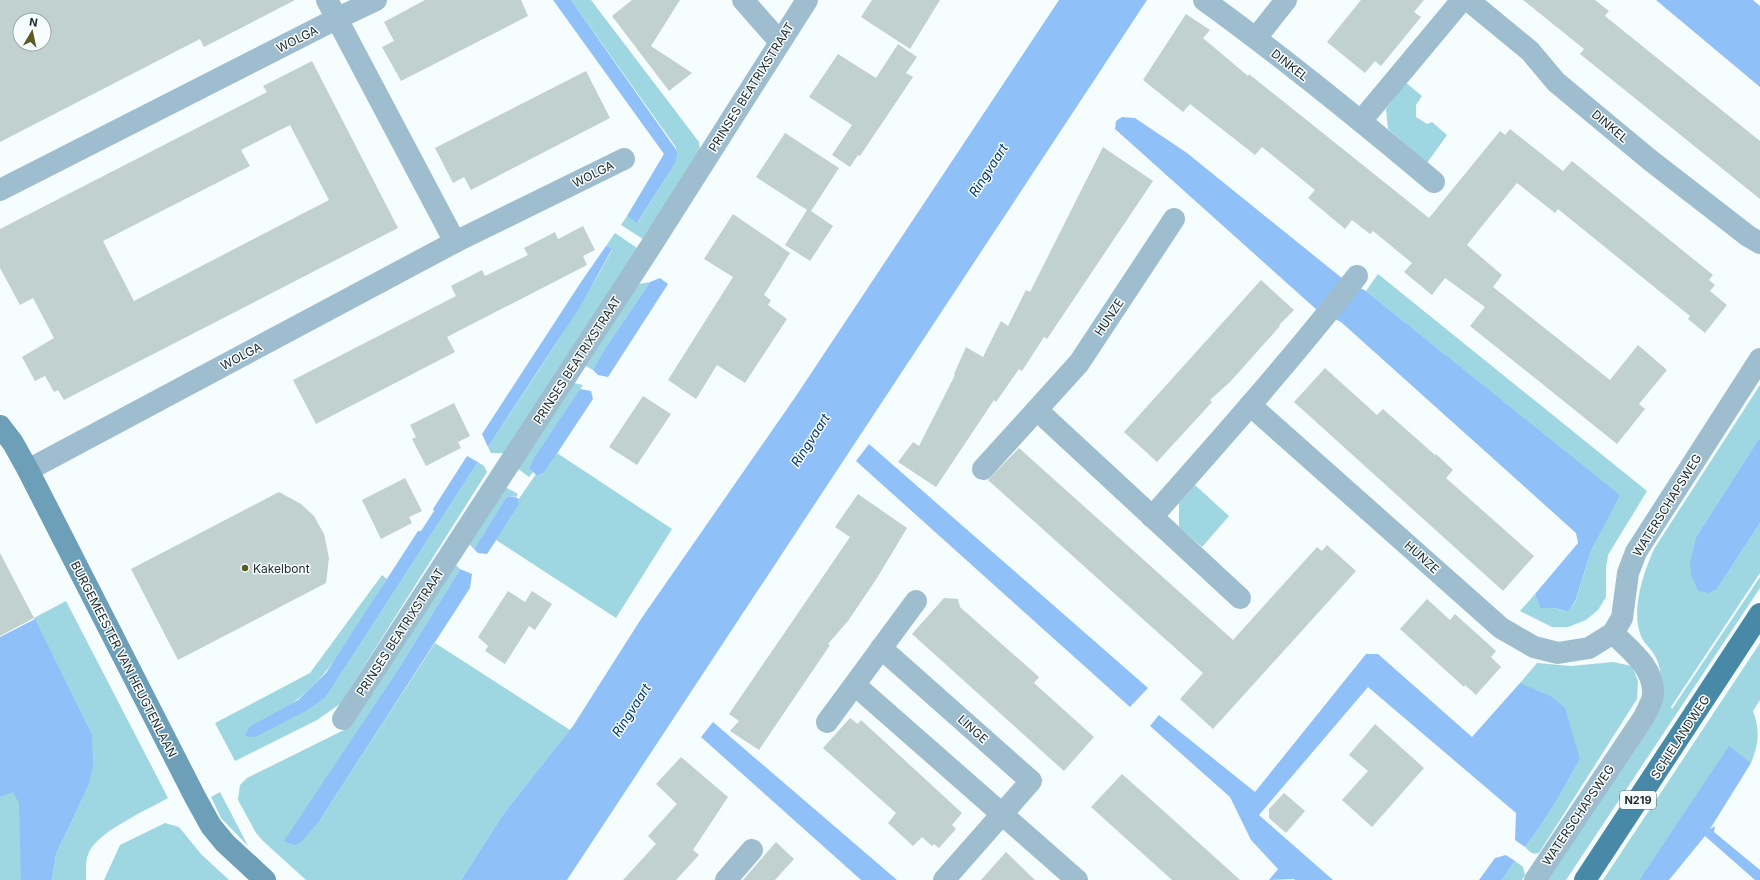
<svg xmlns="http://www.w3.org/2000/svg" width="1760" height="880" font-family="Inter,sans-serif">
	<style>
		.green { fill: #9ed7e1 }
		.water { fill: #90c0f8 }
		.building { fill: #c0d1cf; fill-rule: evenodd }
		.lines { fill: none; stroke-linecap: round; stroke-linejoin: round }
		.street { stroke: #9ebecf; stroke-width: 22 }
		.secondary { stroke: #6e9fb9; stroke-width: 22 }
		.primary { stroke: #4989a8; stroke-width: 22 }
		.poi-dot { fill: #5e5a26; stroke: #f6fdfe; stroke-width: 1.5 }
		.labels { text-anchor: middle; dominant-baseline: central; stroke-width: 3; stroke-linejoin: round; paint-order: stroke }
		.shield { fill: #f6fdfe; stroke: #63696a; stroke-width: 1 }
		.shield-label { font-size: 11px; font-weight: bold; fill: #242a2b }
		.street-label { font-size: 12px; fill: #242a2b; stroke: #f6fdfe }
		.poi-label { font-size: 12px; fill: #242a2b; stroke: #f6fdfe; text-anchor: start }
		.water-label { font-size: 13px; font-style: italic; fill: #003364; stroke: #f6fdfe }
	</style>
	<rect width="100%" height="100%" fill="#f6fdfe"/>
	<!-- green -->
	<g class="green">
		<polygon points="571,0 591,0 699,142 700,150 643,239 621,225 627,216 638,222 675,164 678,153 675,146"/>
		<polygon points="1405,82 1422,96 1416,105 1416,117 1427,124 1432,122 1447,135 1427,163 1388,129 1386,109"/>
		<path d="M615 233 637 248 505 453H491L488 447C531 382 575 318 612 250L606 246Z"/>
		<polygon points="1378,274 1647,491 1608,555 1606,568 1606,597 1598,610 1586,620 1568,627 1552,627 1520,611 1535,594 1540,608 1555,608 1566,612 1575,603 1591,551 1619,495 1366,291"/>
		<polygon points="650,282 602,353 593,370 584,365 639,284"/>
		<polygon points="574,383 583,385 533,459 529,469 533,472 529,477 517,468"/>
		<path d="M1760 385V437L1696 537 1690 560 1717 589 1760 523V573L1671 707 1672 709 1760 577V588L1566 880H1547L1662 685C1661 676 1660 666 1656 658 1653 651 1647 646 1643 640 1629 614 1643 574 1654 549Z"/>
		<polygon points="557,453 672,529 616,618 496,540 519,505 518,500 536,474 539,476 544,473"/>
		<path d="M478 462 484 466 487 472 340 704 317 720 235 761 215 723 310 673 382 575 387 579C358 624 329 683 283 709L326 697Z"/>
		<polygon points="1195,485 1229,516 1202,547 1179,527 1179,503"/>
		<polygon points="505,487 518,494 516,497 509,496 505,499 474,549 469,544"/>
		<polygon points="456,565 460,569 399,668 285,841 320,820 435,643 570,730 504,813 461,880 306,880 263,841 256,833 238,800 240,785 247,778 350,727 451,568"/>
		<path d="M66 601 168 798C147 810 99 831 89 852 85 861 86 870 86 880H52L56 854 88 787 92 734 34 618Z"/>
		<path d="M1760 643V700L1753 711C1760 729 1759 744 1751 763L1729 747 1639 880H1603Z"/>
		<path d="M1613 662 1632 666 1638 681 1637 699 1539 853C1532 855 1529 851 1525 847 1547 819 1563 790 1580 759L1520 683 1537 663 1571 666Z"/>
		<polygon points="0,668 36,880 0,880"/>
		<polygon points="220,792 248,846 221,818 211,797"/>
		<polygon points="165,823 179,827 201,854 229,880 104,880 120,845"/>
		<polygon points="1515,861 1523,867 1525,875 1522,880 1502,880"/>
	</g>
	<!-- water -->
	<g class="water">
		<polygon points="553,0 571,0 677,151 678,153 675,164 637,223 627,216 664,154"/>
		<polygon points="1059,0 1147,0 567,880 461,880 504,813 573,726 641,619 796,396"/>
		<polygon points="1656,0 1753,0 1760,6 1760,87"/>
		<polygon points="1122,117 1135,118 1187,153 1343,279 1366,291 1620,495 1591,551 1575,602 1567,612 1555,608 1540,608 1535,594 1578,543 1576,533 1341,322 1317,310 1115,129 1116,121"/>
		<polygon points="606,246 612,249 580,307 488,447 482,434 581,282"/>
		<polygon points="660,278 668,284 608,377 598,375 593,370 602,353 650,282"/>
		<polygon points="580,389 591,391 593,399 544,473 538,476 529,469 533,459"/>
		<polygon points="1760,437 1760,523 1717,589 1708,593 1698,591 1691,574 1690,560 1696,537"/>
		<polygon points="869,444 1148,688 1130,707 856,461"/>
		<polygon points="467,456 478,462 326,697 304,712 255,737 245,736 249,727 298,700 326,673 418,531 421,531 434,511 433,509"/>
		<polygon points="509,496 518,498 519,505 487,554 478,553 474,549 505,499"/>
		<polygon points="460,569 472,574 470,588 320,820 300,843 294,845 284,841 399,668"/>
		<polygon points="35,619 92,734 93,766 88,787 56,854 52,880 21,880 19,803 13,792 0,797 0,637"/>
		<path d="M1366 654H1378L1472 737 1520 683 1552 697 1565 708 1580 759C1563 790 1547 819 1525 847L1515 840 1516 813 1368 687 1259 815 1333 880H1295L1294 879 1269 880 1278 869 1251 840 1230 797 1150 726 1159 715 1255 792Z"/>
		<polygon points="713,722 897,880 861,880 701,737"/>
		<polygon points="1729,746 1751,763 1710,829 1715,826 1714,832 1760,870 1760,880 1755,880 1705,836 1669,880 1639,880"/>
		<polygon points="1506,855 1515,861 1502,880 1479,880 1495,858"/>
	</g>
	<!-- building -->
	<g class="building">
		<path d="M0 0H295L204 47 200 39 0 142ZM20 20H44V44H20Z"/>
		<polygon points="425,0 521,0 528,16 401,81 382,47 394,41 384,22"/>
		<polygon points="632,0 680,0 651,46 692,73 669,91 612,16"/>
		<polygon points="872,0 940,0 910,49 861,17"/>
		<polygon points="1361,0 1424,0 1414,12 1421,17 1381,66 1375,61 1365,73 1327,42"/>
		<polygon points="1523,0 1595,0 1609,11 1605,16 1760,141 1760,199 1580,54 1584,49"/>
		<polygon points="1186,14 1210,30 1203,38 1248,76 1249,74 1429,218 1500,131 1505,135 1510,129 1563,171 1572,161 1713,275 1709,280 1715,285 1710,291 1727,305 1705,333 1688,319 1690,316 1558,209 1555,213 1517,183 1482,226 1467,245 1502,275 1493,287 1610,380 1638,345 1667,370 1639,404 1645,409 1617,444 1470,326 1485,307 1445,278 1432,295 1404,272 1412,263 1373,231 1370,234 1352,220 1345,229 1308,198 1315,190 1262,147 1255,155 1190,104 1183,112 1143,80"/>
		<polygon points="898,44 917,57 906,73 913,77 860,156 858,155 850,167 832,155 852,125 809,97 838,54 876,78"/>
		<path d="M312 61 398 228 64 400 58 390 54 392 45 376 35 381 22 357 54 338 33 298 20 305 0 268V229L267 92 263 86ZM290 125 329 200 134 301 103 241 250 166 241 150Z"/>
		<polygon points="586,71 610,118 471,190 464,177 453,183 435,148"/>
		<polygon points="785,133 839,168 811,211 833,226 810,261 785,245 807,210 756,177"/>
		<polygon points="1103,147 1153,181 1047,339 1044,337 1022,371 1019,369 996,402 994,400 936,487 898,462 913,442 919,446 955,375 954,374 966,347 983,357 1001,321 1008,326 1026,290 1030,292"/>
		<polygon points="733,214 790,253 764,295 771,300 768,305 787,319 745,383 717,365 696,399 668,380 733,277 704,259"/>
		<polygon points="583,226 595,250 583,256 587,265 447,337 455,352 316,424 293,380 456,296 451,286 482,270 485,276 528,255 524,248 555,232 558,239"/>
		<polygon points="1261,280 1294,310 1279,325 1280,326 1230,382 1210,400 1212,402 1157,462 1124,432"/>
		<polygon points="1325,368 1377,415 1383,409 1435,455 1436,454 1453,470 1446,478 1534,556 1503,591 1294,402"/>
		<polygon points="643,396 671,414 637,465 609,447"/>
		<polygon points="454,403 470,436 458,442 461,448 426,466 412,439 416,437 410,425"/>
		<polygon points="1019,448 1233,640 1317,547 1322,551 1327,545 1356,571 1213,729 1180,699 1203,673 988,480"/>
		<polygon points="405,478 422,511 409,517 412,523 381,539 362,500"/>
		<polygon points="279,492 301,504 314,516 324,534 329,558 326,583 178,660 131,569"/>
		<polygon points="858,494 907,528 877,578 848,621 828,644 830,645 759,750 730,731 739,721 729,714 850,537 835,527"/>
		<polygon points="0,553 34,618 0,636"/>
		<polygon points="508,591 525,602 532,591 552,604 535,630 529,626 505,664 485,651 488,646 478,637"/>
		<polygon points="944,598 958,599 960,607 1039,677 1034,683 1094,737 1064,771 912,634"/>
		<polygon points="1427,599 1450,620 1455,614 1496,651 1491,657 1501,667 1476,695 1465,685 1464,687 1400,629"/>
		<polygon points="850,718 858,724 861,720 962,813 952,825 956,829 939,848 934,844 932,846 922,837 913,846 888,823 896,813 823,748"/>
		<polygon points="1375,724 1424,768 1372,827 1342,800 1368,771 1349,755"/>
		<polygon points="681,757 728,797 693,850 699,855 676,880 623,880 656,844 648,836 677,804 656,784"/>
		<polygon points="1122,774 1167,814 1240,880 1172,880 1091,807"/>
		<polygon points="1284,793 1305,811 1286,833 1269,818 1269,809"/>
		<polygon points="776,842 794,859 775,880 743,880"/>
		<polygon points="1006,852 1035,880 981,880"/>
	</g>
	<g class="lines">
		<!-- street -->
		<g class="street">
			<polyline points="327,0 455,242"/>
			<polyline points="743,0 780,42"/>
			<path d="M1204 0C1283 57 1359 119 1434 182"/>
			<polyline points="1468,0 1530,51 1556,82 1650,160 1748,236 1760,243"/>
			<polyline points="1256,38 1286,0"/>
			<polyline points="1361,121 1462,0"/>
			<polyline points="0,190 338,18 376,0"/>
			<polyline points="1250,405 1501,628 1534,647 1558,653 1589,648 1613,633 1622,618 1628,573 1636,552 1760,359"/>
			<polyline points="1037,410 1240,598"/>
			<polyline points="983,469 1079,363 1174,219"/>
			<polyline points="28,470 455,242 624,159"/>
			<path d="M1152 517C1222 438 1292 359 1357 276"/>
			<polyline points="881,648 1031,781 944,880"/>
			<polyline points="855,685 1077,880"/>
			<polyline points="343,719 649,249 807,0"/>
			<polyline points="827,722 916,601"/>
			<polyline points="726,880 752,850"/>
			<path d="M1535 880 1644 717C1647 710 1653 701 1653 694 1654 667 1630 650 1613 633"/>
		</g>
		<!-- secondary -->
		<polyline class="secondary" points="0,426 13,443 28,470 195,797 211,826 225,843 265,880"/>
		<!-- primary -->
		<polyline class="primary" points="1585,880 1760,614"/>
	</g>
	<!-- markers -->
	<circle class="poi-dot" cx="245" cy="568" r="4"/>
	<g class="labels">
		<!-- shield labels -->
		<rect class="shield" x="1620" y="791" width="36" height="18" rx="3"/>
		<g class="shield-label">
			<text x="1638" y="800">N219</text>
		</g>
		<!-- street labels -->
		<g class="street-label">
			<text transform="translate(297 39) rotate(-27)">WOLGA</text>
			<text transform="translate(1290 65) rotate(38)">DINKEL</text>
			<text transform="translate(751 87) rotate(-58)">PRINSES BEATRIXSTRAAT</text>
			<text transform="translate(1610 126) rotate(40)">DINKEL</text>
			<text transform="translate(593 174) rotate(-27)">WOLGA</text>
			<text transform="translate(1109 317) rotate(-56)">HUNZE</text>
			<text transform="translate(241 356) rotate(-28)">WOLGA</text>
			<text transform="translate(577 360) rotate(-57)">PRINSES BEATRIXSTRAAT</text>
			<text transform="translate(1667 505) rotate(-58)">WATERSCHAPSWEG</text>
			<text transform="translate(1422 557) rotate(42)">HUNZE</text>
			<text transform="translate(400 632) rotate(-57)">PRINSES BEATRIXSTRAAT</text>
			<text transform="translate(124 659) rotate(63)">BURGEMEESTER VAN HEUGTENLAAN</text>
			<text transform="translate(973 729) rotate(42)">LINGE</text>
			<text transform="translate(1680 737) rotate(-57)">SCHIELANDWEG</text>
			<text transform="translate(1578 815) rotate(-56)">WATERSCHAPSWEG</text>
		</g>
		<!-- poi labels -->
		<g class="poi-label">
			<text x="253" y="568">Kakelbont</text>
		</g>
		<!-- water labels -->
		<g class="water-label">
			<text transform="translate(988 170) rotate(-57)">Ringvaart</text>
			<text transform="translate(810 440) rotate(-57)">Ringvaart</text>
			<text transform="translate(631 710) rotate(-57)">Ringvaart</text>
		</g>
	</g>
	<!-- north arrow -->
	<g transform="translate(32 32) rotate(9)"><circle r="19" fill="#f6fdfe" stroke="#a2a9aa"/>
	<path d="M0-3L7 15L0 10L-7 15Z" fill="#5e5a26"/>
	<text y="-6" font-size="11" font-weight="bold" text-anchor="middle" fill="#242a2b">N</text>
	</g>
</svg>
